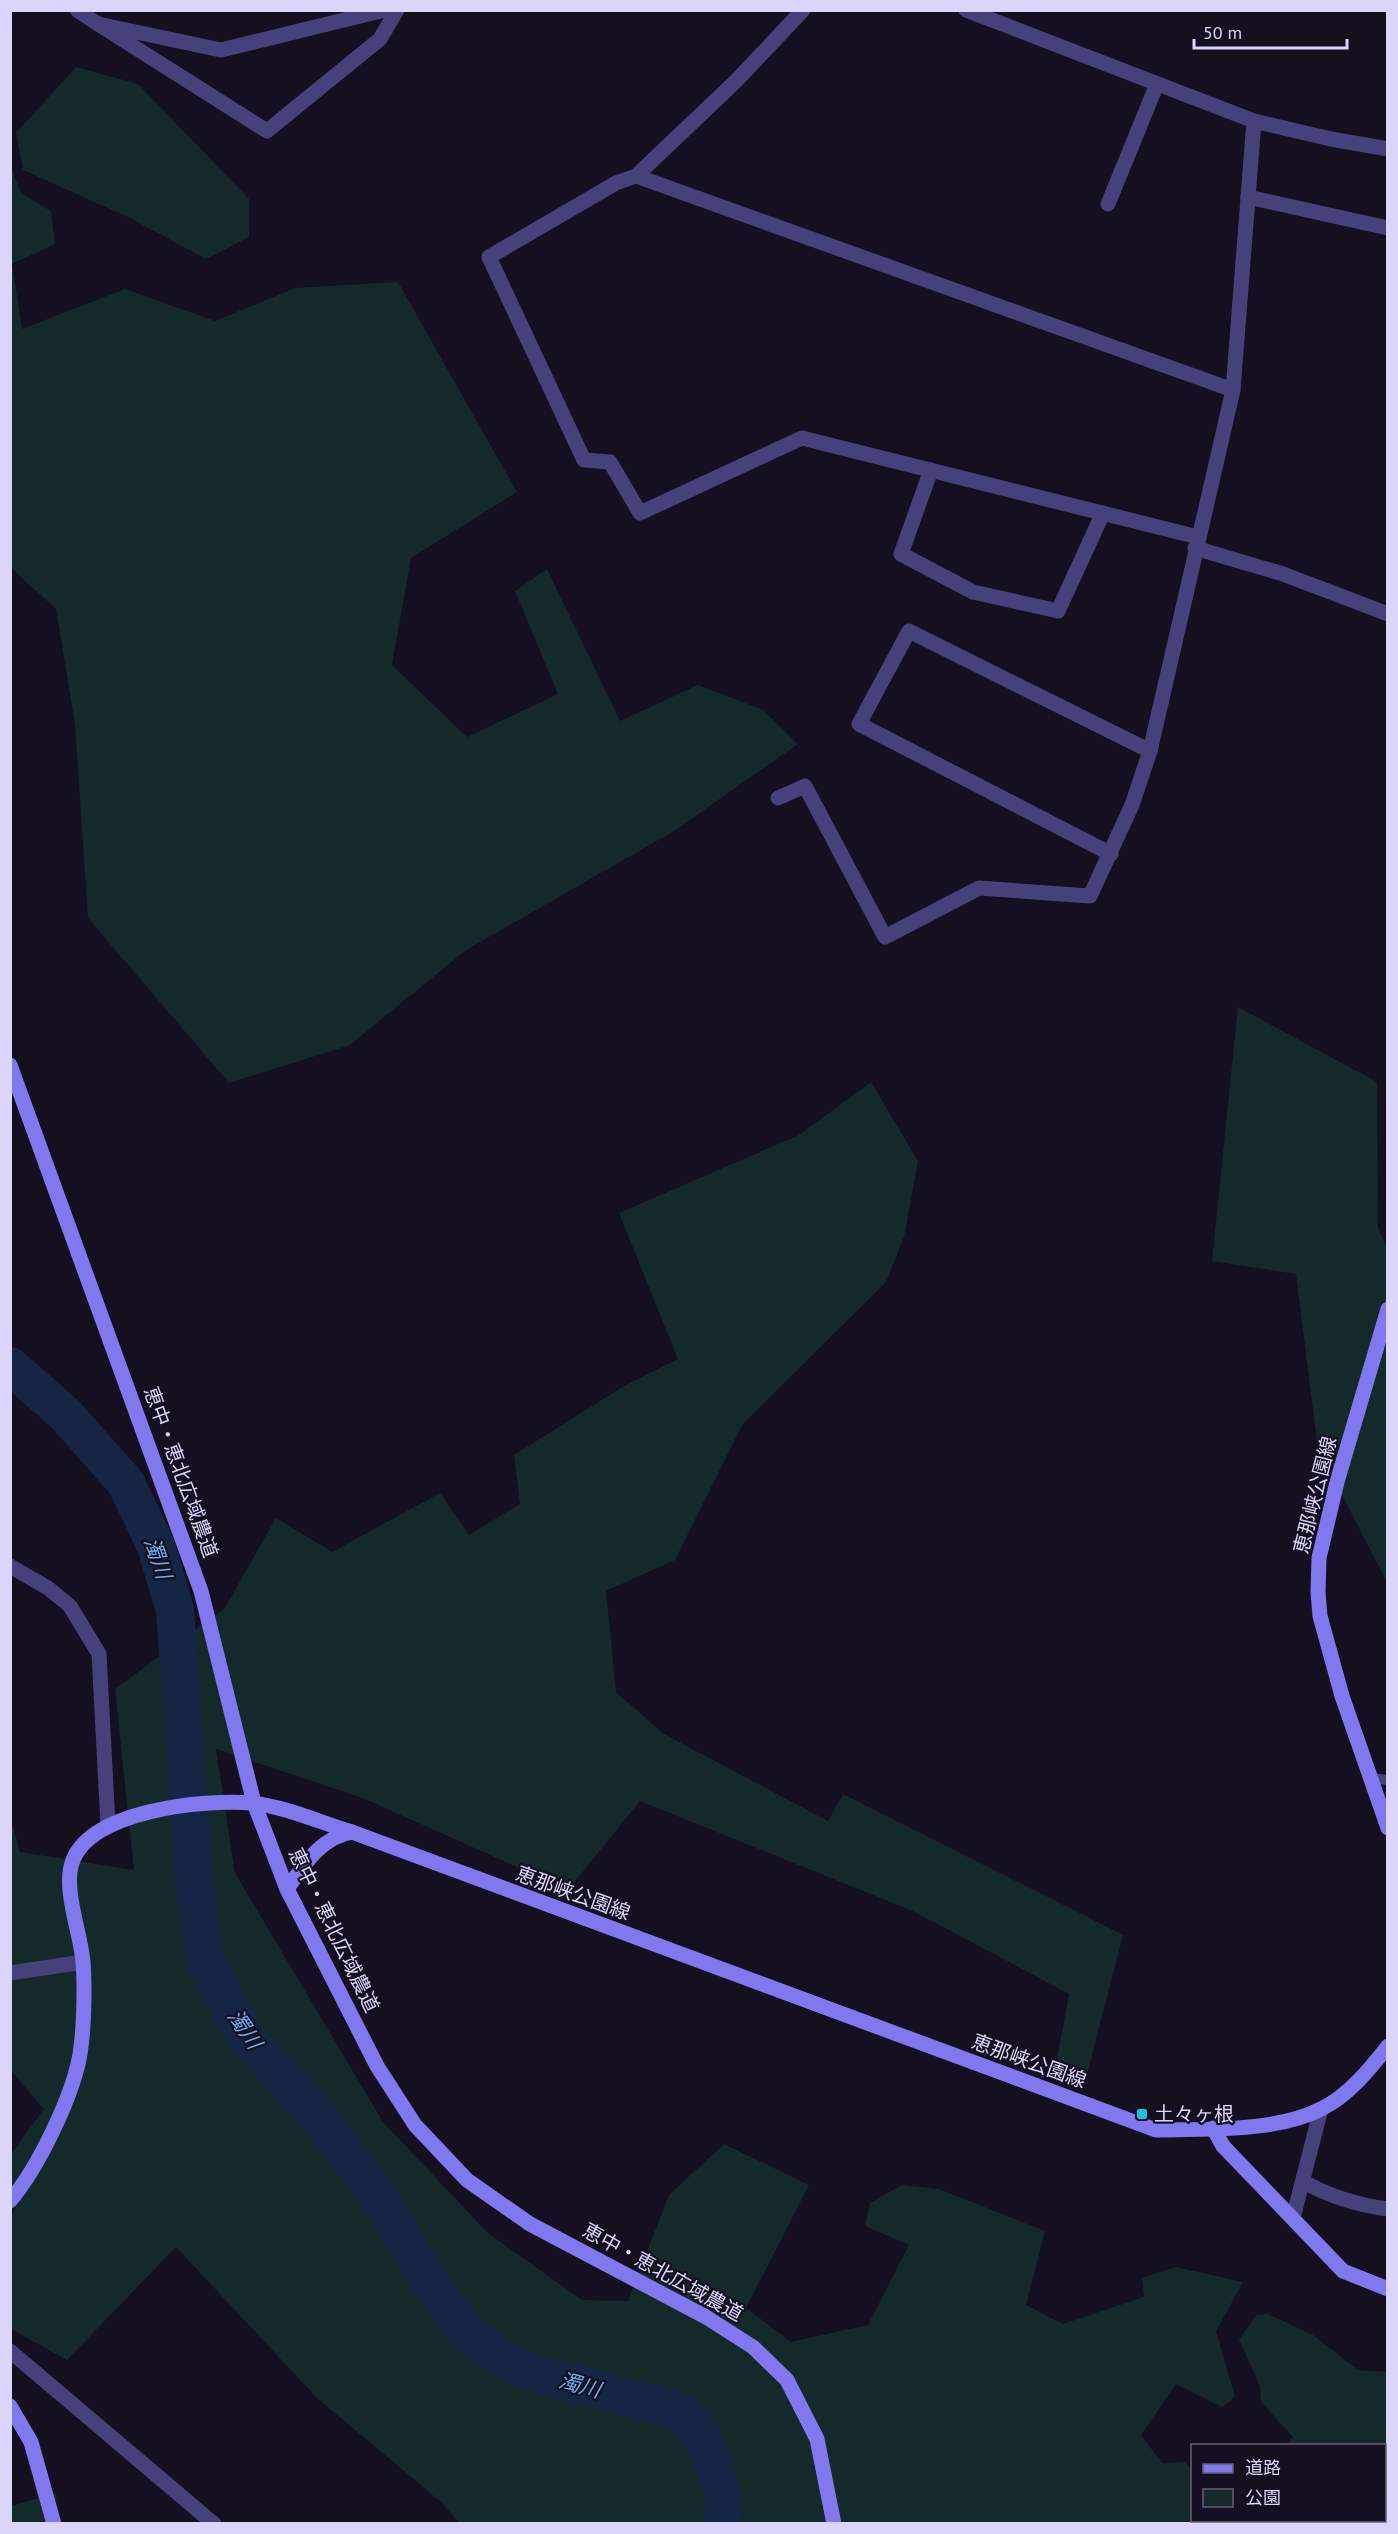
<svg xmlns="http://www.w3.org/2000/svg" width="1398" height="2534" font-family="'PT Sans','Noto Sans JP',sans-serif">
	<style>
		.green { fill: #14292a }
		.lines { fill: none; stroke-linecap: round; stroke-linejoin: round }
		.river { stroke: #152645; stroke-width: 38 }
		.lane { stroke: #46417a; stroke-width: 10 }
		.street { stroke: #46417a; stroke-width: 15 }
		.secondary { stroke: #8177ee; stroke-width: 15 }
		.poi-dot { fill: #1cc1df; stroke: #141020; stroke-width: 2 }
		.labels { text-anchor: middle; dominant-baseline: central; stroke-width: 4.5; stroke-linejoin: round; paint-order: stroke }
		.street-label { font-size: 20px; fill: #dbd5fa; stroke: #141020 }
		.poi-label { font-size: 20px; fill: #dbd5fa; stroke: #141020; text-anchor: start }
		.water-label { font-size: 21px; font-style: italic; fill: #6faced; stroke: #141020 }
	</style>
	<rect width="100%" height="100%" fill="#141020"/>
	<!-- green -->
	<g class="green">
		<polygon points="76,67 138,84 249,199 249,237 206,259 130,218 23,170 16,133"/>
		<polygon points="11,167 21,193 51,211 55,244 12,264 22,329 125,289 215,321 295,288 398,282 517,492 411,558 392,665 467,737 558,694 515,591 547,569 620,721 698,685 763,710 798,744 674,831 466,950 350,1045 229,1083 88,918 75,725 56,609 11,568"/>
		<polygon points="1238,1007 1377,1082 1378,1228 1388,1250 1387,1582 1318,1449 1296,1274 1212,1261"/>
		<polygon points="871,1082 918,1161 904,1237 886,1282 742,1425 675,1560 606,1591 616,1692 664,1734 828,1821 843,1794 1123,1935 1087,2074 1057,2059 1069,1994 913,1911 640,1801 568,1890 363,1798 216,1749 235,1873 383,2122 488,2233 582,2300 628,2301 669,2195 724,2144 809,2185 746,2308 791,2342 868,2325 909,2245 865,2226 870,2203 902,2185 939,2189 1045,2231 1026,2305 1063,2324 1144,2297 1142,2278 1176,2267 1243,2282 1216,2331 1235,2397 1222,2407 1176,2384 1141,2435 1162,2463 1185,2462 1192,2471 1192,2520 1384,2520 1384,2446 1285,2445 1293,2437 1261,2402 1260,2386 1239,2340 1256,2315 1268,2314 1313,2335 1358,2370 1387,2372 1387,2523 459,2523 442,2503 316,2397 176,2247 67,2360 11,2329 11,2217 22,2196 11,2188 11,2154 44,2109 11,2071 10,1815 20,1852 134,1870 115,1689 225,1608 276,1518 332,1552 440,1493 469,1535 520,1504 514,1455 624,1386 678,1359 619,1213 799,1135"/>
		<polygon points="56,2493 57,2523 11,2524 11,2506"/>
	</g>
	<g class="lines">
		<!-- river -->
		<polyline class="river" points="10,1366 65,1414 126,1483 156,1546 175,1610 195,1889 205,1960 245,2037 320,2118 379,2197 421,2268 467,2334 519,2369 682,2412 704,2438 723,2494 722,2524"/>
		<!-- lane -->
		<polyline class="lane" points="1370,1778 1388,1780"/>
		<!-- street -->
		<g class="street">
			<polyline points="77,10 98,24 221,50 385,10"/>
			<polyline points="803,10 736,81 636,176 616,183 489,257 584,460 610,462 640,513 802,438 1198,537"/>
			<polyline points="966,10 1254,121 1331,139 1388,149"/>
			<polyline points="98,24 267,131 380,39 397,10"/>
			<polyline points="636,176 1233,390"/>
			<polyline points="1248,197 1388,228"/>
			<polyline points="1108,204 1157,84"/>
			<polyline points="931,470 901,554 973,592 1058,611 1103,513"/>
			<polyline points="1195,548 1283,574 1388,614"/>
			<polyline points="778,798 805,786 885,937 979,888 1090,896 1132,805 1150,751 1233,390 1254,121"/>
			<polyline points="1111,854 859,724 909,631 1150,751"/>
			<polyline points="10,1566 48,1588 70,1606 99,1654 108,1825"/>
			<polyline points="10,1973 83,1962"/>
			<path d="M1304 2182C1331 2197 1356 2205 1388 2209"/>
			<polyline points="1293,2218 1321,2109"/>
			<polyline points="10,2351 214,2524"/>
		</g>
		<!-- secondary -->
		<g class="secondary">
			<polyline points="10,1065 201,1591 254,1803 287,1889 377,2066 415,2125 467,2180 530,2224 706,2317 753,2347 787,2380 817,2439 834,2524"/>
			<polyline points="1388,1309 1337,1482 1319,1558 1318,1592 1320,1616 1342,1696 1388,1828"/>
			<path d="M287 1889C305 1864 320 1838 352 1832"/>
			<polyline points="1213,2128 1223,2146 1343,2271 1388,2289"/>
			<path d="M10 2201C38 2168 73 2096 80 2054 84 2030 85 1987 83 1962 81 1934 63 1890 72 1863 89 1810 204 1799 252 1803 283 1806 322 1823 352 1832L1156 2130C1205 2129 1277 2132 1321 2109 1348 2096 1370 2069 1388 2046"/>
			<polyline points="10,2406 31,2442 54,2524"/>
		</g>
	</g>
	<!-- markers -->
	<rect class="poi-dot" x="1136" y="2108" width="12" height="12" rx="3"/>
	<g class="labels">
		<!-- street labels -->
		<g class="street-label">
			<text transform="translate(181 1472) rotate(70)">恵中・恵北広域農道</text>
			<text transform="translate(1315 1495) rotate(-76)">恵那峡公園線</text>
			<text transform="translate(573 1893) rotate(20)">恵那峡公園線</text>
			<text transform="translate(334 1930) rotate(64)">恵中・恵北広域農道</text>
			<text transform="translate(1029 2061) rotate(20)">恵那峡公園線</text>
			<text transform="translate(663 2272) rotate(29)">恵中・恵北広域農道</text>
		</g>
		<!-- poi labels -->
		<g class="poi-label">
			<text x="1154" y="2114">土々ヶ根</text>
		</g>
		<!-- water labels -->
		<g class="water-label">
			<text transform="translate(158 1558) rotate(71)">濁川</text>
			<text transform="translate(245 2029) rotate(56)">濁川</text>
			<text transform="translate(580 2385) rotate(15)">濁川</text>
		</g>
	</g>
	<!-- border -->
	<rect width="1398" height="2534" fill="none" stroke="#dbd5fa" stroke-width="24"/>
	<!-- legend -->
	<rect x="1191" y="2444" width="195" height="78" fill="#141020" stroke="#645f77" stroke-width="1.5"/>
	<rect x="1203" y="2464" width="30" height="9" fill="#8177ee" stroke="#645f77" stroke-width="1.5"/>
	<text x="1245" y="2474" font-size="18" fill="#dbd5fa">道路</text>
	<rect x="1203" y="2489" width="30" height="18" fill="#14292a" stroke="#645f77" stroke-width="1.5"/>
	<text x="1245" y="2504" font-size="18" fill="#dbd5fa">公園</text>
	<!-- scale -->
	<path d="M1194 39v9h153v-9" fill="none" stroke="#dbd5fa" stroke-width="3"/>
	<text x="1203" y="39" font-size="18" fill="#dbd5fa" stroke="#141020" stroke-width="4.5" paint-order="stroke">50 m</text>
</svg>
